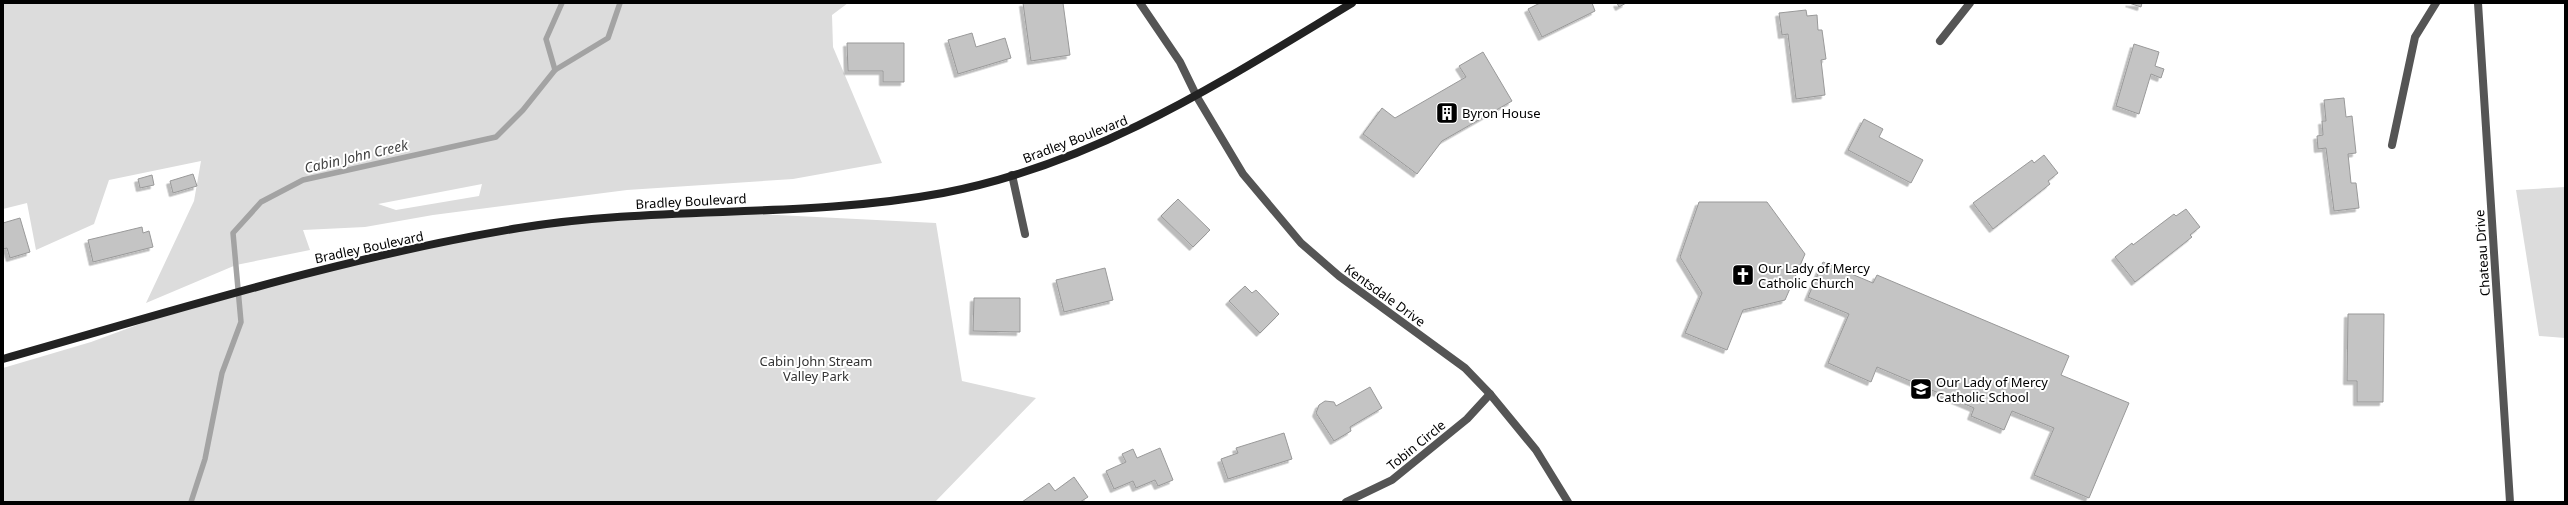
<svg xmlns="http://www.w3.org/2000/svg" width="2568" height="505" font-family="'Noto Sans',sans-serif">
	<style>
		.green { fill: #dcdcdc; fill-rule: evenodd }
		.lines { fill: none; stroke-linecap: round; stroke-linejoin: round }
		.stream { stroke: #a3a3a3; stroke-width: 5.5 }
		.building { fill: #c4c4c4; stroke: #999; filter: url(#shadow) }
		.service { stroke: #555; stroke-width: 8 }
		.minor { stroke: #555; stroke-width: 8 }
		.secondary { stroke: #222; stroke-width: 8 }
		.labels { text-anchor: middle; dominant-baseline: central; stroke-width: 4; stroke-linejoin: round; paint-order: stroke }
		.poi-label { font-size: 13px; fill: #000; stroke: #fff; text-anchor: start }
		.street-label { font-size: 13px; fill: #000; stroke: #fff }
		.park-label { font-size: 13px; fill: #333; stroke: #fff }
		.water-label { font-size: 14px; font-style: italic; fill: #444; stroke: #fff }
	</style>
	<defs>
		<filter id="shadow"><feDropShadow dx="-3.5" dy="3.5" stdDeviation="0" flood-color="#0004"/></filter>
	</defs>
	<rect width="100%" height="100%" fill="#fff"/>
	<!-- green -->
	<g class="green">
		<path d="M3 3H848L832 15 833 47 882 163 793 179 627 190 433 215 365 227 303 230 310 250 236 265 146 303 194 201 201 161 109 180 94 224 36 250 27 203 3 209ZM482 184 479 196 396 210 378 204Z"/>
		<polygon points="2565,187 2565,338 2539,336 2516,190"/>
		<polygon points="716,212 936,223 962,381 1036,398 935,502 3,502 3,368 91,342 194,304 255,287 518,228"/>
	</g>
	<g class="lines">
		<!-- stream -->
		<g class="stream">
			<polyline points="555,70 546,39 562,3"/>
			<polyline points="191,502 205,459 222,373 241,322 233,233 261,202 303,180 496,137 523,110 555,70 608,38 620,3"/>
		</g>
	</g>
	<!-- building -->
	<g class="building">
		<polygon points="1023,3 1063,3 1070,55 1031,61"/>
		<polygon points="1540,3 1592,3 1595,11 1542,37 1528,9"/>
		<polygon points="1617,3 1626,3 1619,7"/>
		<polygon points="2129,3 2142,3 2141,7"/>
		<polygon points="1806,10 1807,16 1817,15 1818,30 1822,30 1826,59 1821,60 1825,95 1796,99 1788,34 1782,35 1779,13"/>
		<polygon points="972,33 976,47 1005,38 1011,58 958,74 948,40"/>
		<polygon points="847,43 904,43 904,82 883,82 883,71 848,71"/>
		<polygon points="2134,44 2159,52 2155,66 2164,69 2161,78 2151,74 2139,114 2116,106"/>
		<polygon points="1483,52 1512,101 1442,141 1417,174 1363,134 1382,108 1395,118 1466,77 1459,66"/>
		<polygon points="2344,98 2346,117 2352,116 2356,153 2348,154 2351,183 2356,183 2359,208 2334,211 2326,148 2318,149 2317,136 2323,135 2322,121 2326,121 2324,100"/>
		<polygon points="1864,119 1883,129 1879,137 1923,160 1911,183 1848,150"/>
		<polygon points="2044,155 2058,173 2048,181 2050,184 1993,229 1973,203 2032,160 2034,163"/>
		<polygon points="193,174 197,186 173,193 170,181"/>
		<polygon points="152,175 154,185 140,188 138,179"/>
		<polygon points="1178,199 1210,230 1193,247 1161,216"/>
		<polygon points="1699,202 1767,202 1805,254 1785,300 1743,310 1727,350 1685,333 1702,293 1680,257"/>
		<polygon points="2186,209 2200,227 2190,235 2192,237 2135,282 2115,257 2132,243 2133,245 2174,214 2176,216"/>
		<polygon points="20,218 30,252 10,258 7,248 3,249 3,223"/>
		<polygon points="142,227 143,233 149,231 153,247 93,262 88,240"/>
		<polygon points="1823,262 1873,283 1877,275 2069,356 2061,375 2129,403 2089,498 2034,475 2054,428 2012,411 2004,430 1971,416 1974,408 1877,367 1871,382 1828,363 1849,314 1808,297"/>
		<polygon points="1105,268 1113,300 1064,312 1056,280"/>
		<polygon points="1245,286 1252,293 1256,290 1279,314 1260,333 1229,301"/>
		<polygon points="974,298 1020,298 1020,332 973,331"/>
		<polygon points="2348,314 2384,314 2383,402 2357,402 2357,381 2347,381"/>
		<polygon points="1370,387 1382,408 1350,427 1351,431 1334,441 1316,413 1319,405 1325,401 1334,402 1336,406"/>
		<polygon points="1284,433 1292,459 1228,479 1221,459 1238,453 1236,448"/>
		<polygon points="1160,448 1173,480 1158,486 1155,480 1136,488 1133,481 1114,489 1106,471 1126,462 1122,454 1133,449 1137,458"/>
		<polygon points="1074,477 1088,497 1080,502 1022,502 1049,483 1055,491"/>
	</g>
	<g class="lines">
		<!-- service -->
		<g class="service">
			<polyline points="2392,145 2415,37 2436,3"/>
			<polyline points="1012,175 1025,234"/>
		</g>
		<!-- minor -->
		<g class="minor">
			<polyline points="1140,3 1180,62 1197,97 1243,174 1301,243 1339,276 1465,368 1490,394 1536,450 1568,502"/>
			<polyline points="2478,3 2510,502"/>
			<polyline points="1940,41 1970,3"/>
			<polyline points="1346,502 1392,480 1467,419 1490,394"/>
		</g>
		<!-- secondary -->
		<path class="secondary" d="M3 359C173 311 343 257 519 228 659 205 803 219 943 193 1096 164 1221 82 1352 3"/>
	</g>
	<!-- icons -->
	<defs>
		<g id="building-square" transform="scale(1.15)"><rect x="-9" y="-9" width="18" height="18" rx="4" fill="#000" stroke="#fff"/><path d="M-4-6H4V6H1V3H-1V6H-4ZM-2.5-4.3h1.7v1.8h-1.7ZM.8-4.3h1.7v1.8H.8ZM-2.5-1h1.7V.8h-1.7ZM.8-1h1.7V.8H.8Z" fill="#fff"/></g>
		<g id="church-square" transform="scale(1.15)"><rect x="-9" y="-9" width="18" height="18" rx="4" fill="#000" stroke="#fff"/><path d="M-1.2-6h2.4v3.5h3.3v2.4h-3.3V6h-2.4V-.1h-3.3v-2.4h3.3Z" fill="#fff"/></g>
		<g id="school-square" transform="scale(1.15)"><rect x="-9" y="-9" width="18" height="18" rx="4" fill="#000" stroke="#fff"/><path d="M0-5L7-2L0 1L-7-2ZM-4 1L0 2.5L4 1V4Q0 6-4 4Z" fill="#fff"/></g>
	</defs>
	<g fill-rule="evenodd">
		<use href="#building-square" x="1447" y="113"/>
		<use href="#church-square" x="1743" y="275"/>
		<use href="#school-square" x="1921" y="389"/>
	</g>
	<g class="labels">
		<!-- poi labels -->
		<g class="poi-label">
			<text x="1462" y="113">Byron House</text>
			<text x="1758" y="268">Our Lady of Mercy<tspan x="1758" dy="15">Catholic Church</tspan></text>
			<text x="1936" y="382">Our Lady of Mercy<tspan x="1936" dy="15">Catholic School</tspan></text>
		</g>
		<!-- street labels -->
		<g class="street-label">
			<text transform="translate(1075 139) rotate(-21)">Bradley Boulevard</text>
			<text transform="translate(691 201) rotate(-3)">Bradley Boulevard</text>
			<text transform="translate(369 247) rotate(-12)">Bradley Boulevard</text>
			<text transform="translate(2482 253) rotate(-94)">Chateau Drive</text>
			<text transform="translate(1385 295) rotate(36)">Kentsdale Drive</text>
			<text transform="translate(1416 445) rotate(-39)">Tobin Circle</text>
		</g>
		<!-- park labels -->
		<g class="park-label">
			<text x="816" y="361">Cabin John Stream<tspan x="816" dy="15">Valley Park</tspan></text>
		</g>
		<!-- water labels -->
		<g class="water-label">
			<text transform="translate(356 156) rotate(-13)">Cabin John Creek</text>
		</g>
	</g>
	<!-- border -->
	<rect width="2568" height="505" fill="none" stroke="#000000" stroke-width="8"/>
</svg>
